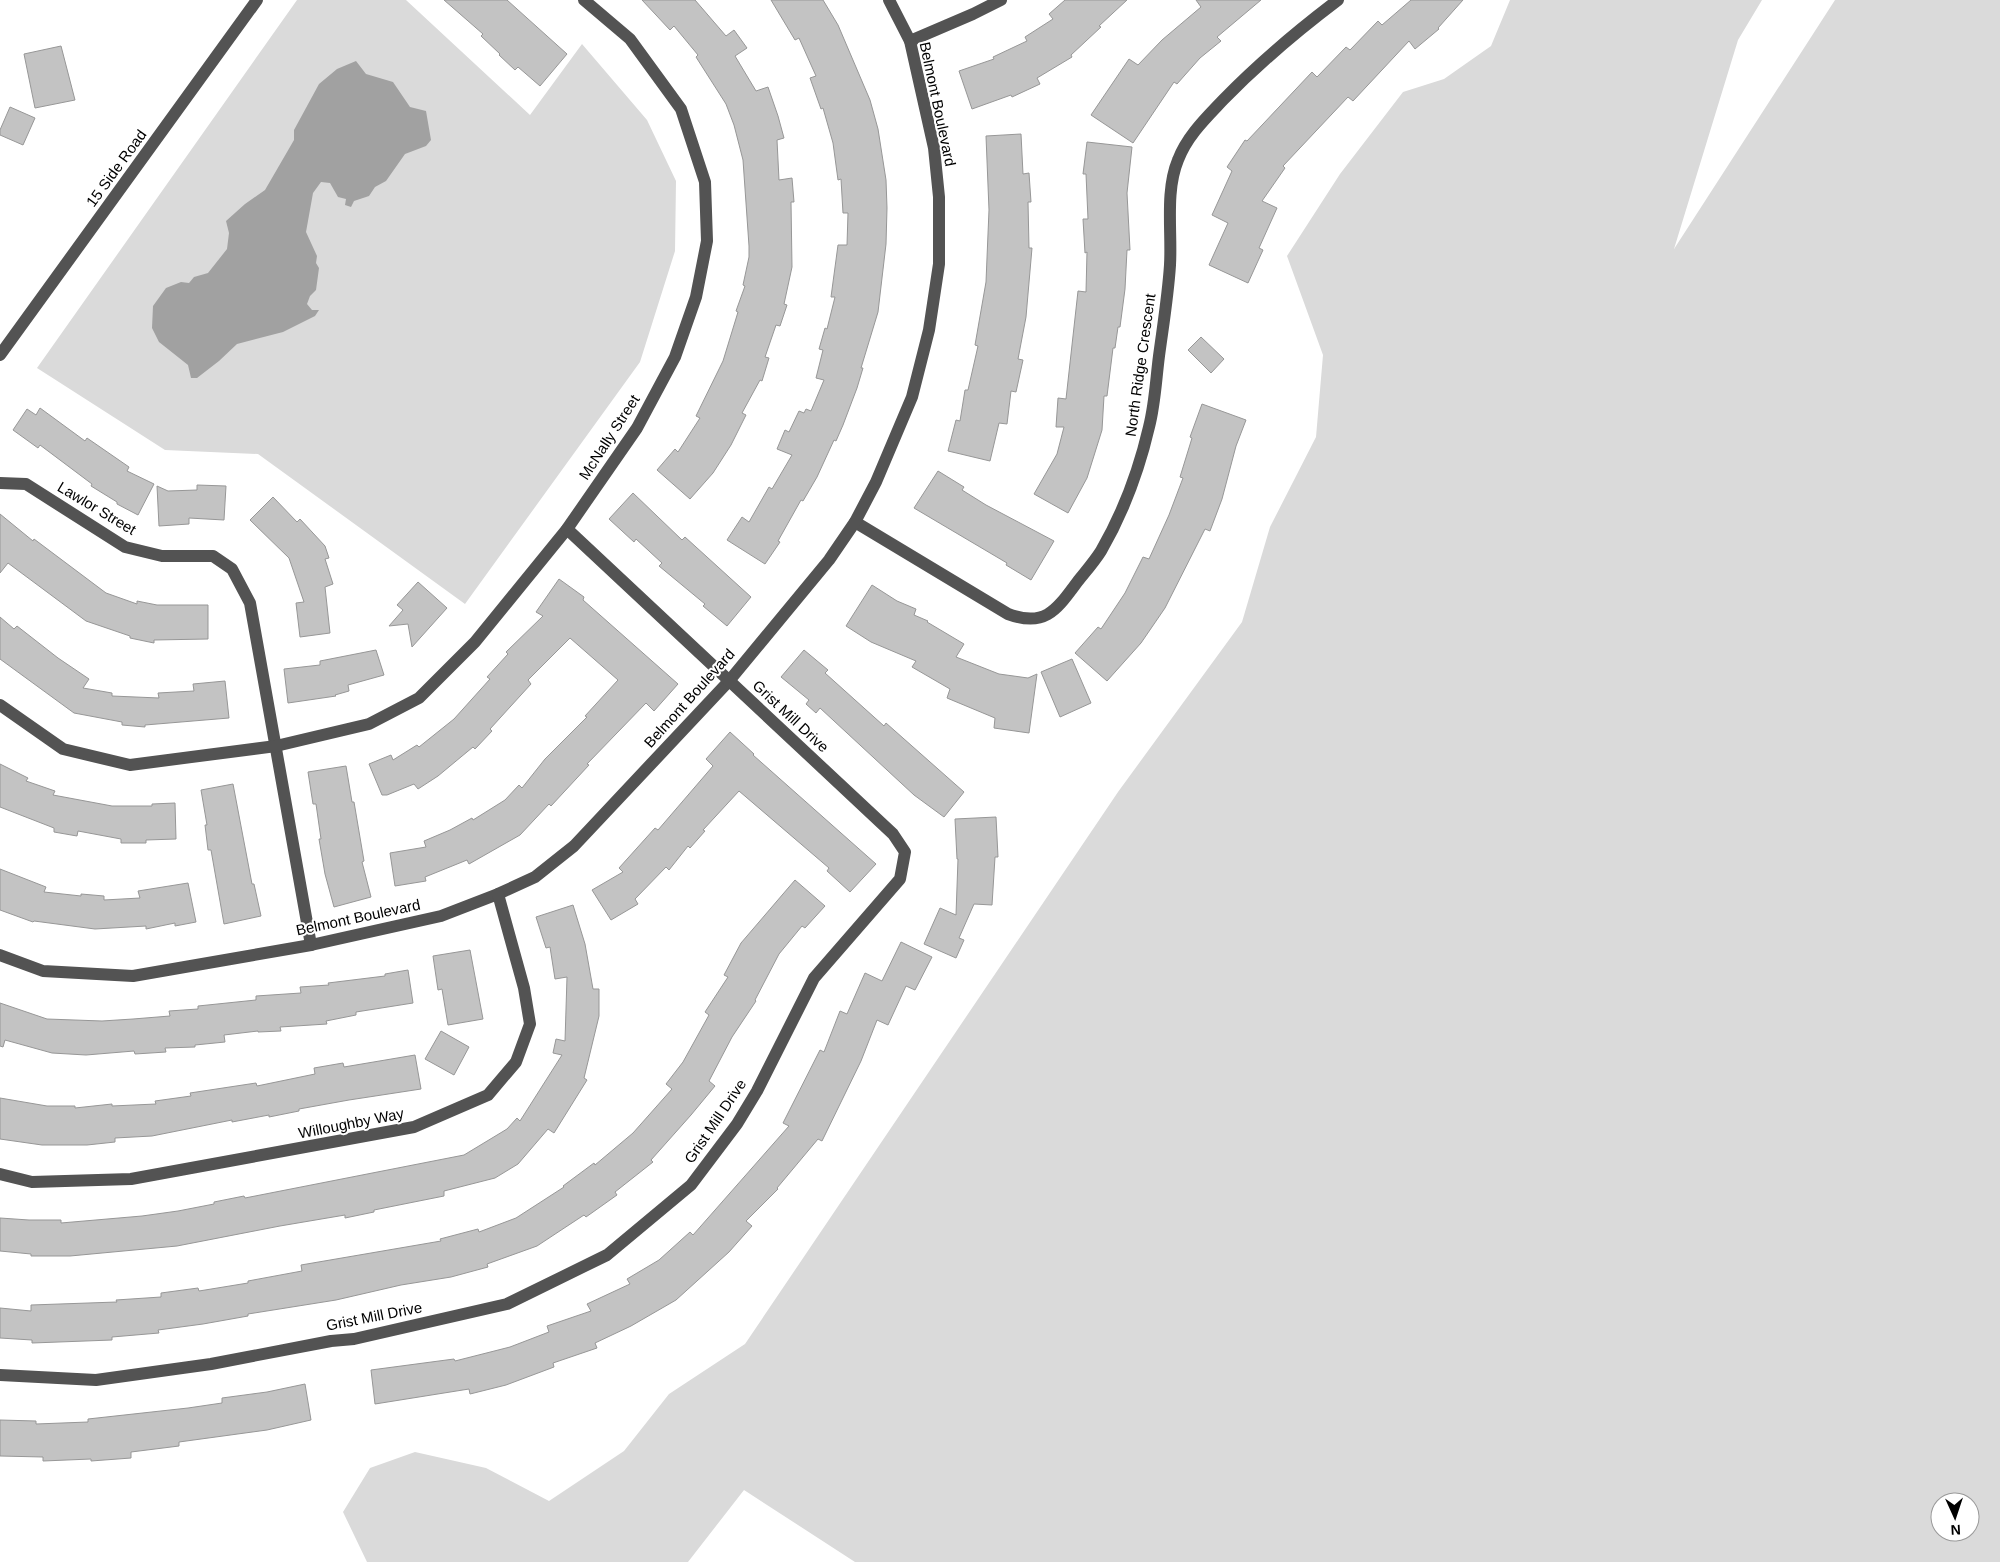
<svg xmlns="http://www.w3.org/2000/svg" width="2000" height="1562" font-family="Helvetica,sans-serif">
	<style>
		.green { fill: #dadada; fill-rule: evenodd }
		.water { fill: #a1a1a1 }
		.building { fill: #c3c3c3; stroke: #979797 }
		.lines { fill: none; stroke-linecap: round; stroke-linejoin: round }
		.minor { stroke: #535353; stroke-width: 12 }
		.labels { text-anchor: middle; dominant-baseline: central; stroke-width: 4; stroke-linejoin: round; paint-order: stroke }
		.street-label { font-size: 15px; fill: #000; stroke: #fff }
	</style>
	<rect width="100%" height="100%" fill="#fff"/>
	<!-- green -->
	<g class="green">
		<polygon points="297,0 406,0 530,115 582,44 647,120 676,181 675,251 640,362 465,604 258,454 165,450 37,368"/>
		<path d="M1510 0H1762L1738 40 1674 249 1835 0H2000V1562H855L744 1490 688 1562H367L343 1512 370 1468 415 1452 486 1468 549 1501 624 1451 669 1394 745 1344 1118 792 1242 622 1270 527 1316 437 1323 355 1287 256 1340 174 1403 92 1444 79 1491 46ZM1940 1502H1970V1532H1940Z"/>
	</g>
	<!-- water -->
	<polygon class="water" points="356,61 366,74 393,82 410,107 426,111 431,140 426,146 405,154 386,181 375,187 369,196 354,201 351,207 345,205 346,199 338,197 330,183 321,182 313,193 306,232 317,256 316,263 319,268 316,290 310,296 307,304 312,310 319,310 315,316 283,332 237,344 219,361 197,378 191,378 188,365 159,342 152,328 153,306 166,288 181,282 189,283 194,277 208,273 227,249 229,233 226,221 245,204 265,190 294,140 294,130 319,84 337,69"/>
	<!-- building -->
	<g class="building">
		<polygon points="444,0 507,0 567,54 540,86 518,67 515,70 499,55 500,54 481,36 483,34"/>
		<polygon points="642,0 695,0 726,36 734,30 747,48 735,56 756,91 768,87 778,116 784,138 777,140 779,180 792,178 794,202 791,202 792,267 784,304 787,305 780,326 776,325 765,357 769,358 762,381 760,380 742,413 746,415 731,445 713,473 690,499 657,470 675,449 678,452 700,418 696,416 723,361 738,312 736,311 745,286 743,285 749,257 749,246 743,160 734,125 726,104 696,57 698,55 674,26 670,30"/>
		<polygon points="771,0 823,0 838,25 870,100 878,129 886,180 887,208 886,244 878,312 861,368 863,368 857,388 843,425 836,441 834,440 817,477 803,501 801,500 778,541 780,542 765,564 727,540 742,517 749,522 769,487 772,489 792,455 777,449 785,430 789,432 799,411 804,413 806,409 811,411 824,380 816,378 823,350 819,349 825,328 827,329 835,297 831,297 838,245 847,245 848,213 843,213 841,179 838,180 833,143 823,108 821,109 810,78 816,76 799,38 795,40"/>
		<polygon points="1065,0 1127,0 1099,26 1101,27 1071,55 1072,57 1037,78 1040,84 1012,97 1011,95 972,109 959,71 994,59 993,57 1027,41 1025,37 1053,19 1049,14"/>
		<polygon points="1196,0 1261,0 1217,37 1221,41 1200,58 1177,84 1174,82 1133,143 1091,115 1129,59 1138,65 1162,40 1201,7"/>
		<polygon points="1411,0 1463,0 1438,28 1439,29 1415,49 1409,41 1353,101 1348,97 1283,166 1285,168 1262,201 1277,208 1259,248 1263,250 1248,283 1209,265 1228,223 1212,215 1232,171 1227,167 1245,140 1247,141 1312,72 1317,77 1346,47 1350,50 1378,21 1382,25"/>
		<polygon points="61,46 75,100 35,108 24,54"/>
		<polygon points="10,107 35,118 23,145 0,135 0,130"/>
		<polygon points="1021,134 1023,174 1029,173 1031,202 1028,202 1029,248 1032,248 1026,317 1018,359 1023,360 1016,392 1011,391 1007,424 999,423 990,461 948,451 956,420 960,421 965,390 968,390 978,346 975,345 986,282 989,210 986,136"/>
		<polygon points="1087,142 1132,147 1127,193 1130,250 1127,250 1125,289 1120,327 1118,327 1115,348 1113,348 1107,396 1104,396 1102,430 1087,478 1068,513 1034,494 1057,454 1064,427 1056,427 1058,398 1066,399 1078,291 1086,292 1087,252 1085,253 1083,219 1088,219 1086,174 1083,174"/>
		<polygon points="1201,337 1224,359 1211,373 1188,350"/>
		<polygon points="1202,404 1246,420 1236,446 1222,499 1210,531 1205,529 1165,608 1141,643 1107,681 1075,653 1098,627 1101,629 1125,593 1143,557 1149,559 1169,515 1183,478 1180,477 1192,438 1190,437"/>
		<polygon points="40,408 85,441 87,438 129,467 127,471 154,484 138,515 117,504 117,502 91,486 92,484 40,445 38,448 13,430 27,409 36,415"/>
		<polygon points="938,471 964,487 962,490 986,505 1054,541 1031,580 1006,565 1007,563 914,508"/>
		<polygon points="197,485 226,486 224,520 189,518 189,524 159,526 157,486 168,491 197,490"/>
		<polygon points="633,493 682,540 685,537 751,597 727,626 703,606 705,604 659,566 662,563 636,539 634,542 609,519"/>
		<polygon points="273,497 297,522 300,519 325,546 329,558 325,559 333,584 325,587 330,633 300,637 296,603 304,602 289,558 250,520"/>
		<polygon points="0,514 33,541 34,539 106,593 137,604 137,601 157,605 208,605 208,639 154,640 154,643 130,638 130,636 86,621 8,563 0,573"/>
		<polygon points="559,579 584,597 583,600 678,684 654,711 646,703 587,764 589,765 551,806 549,804 520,835 469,864 467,860 425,877 426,881 395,886 390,853 426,847 424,841 450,830 472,818 473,820 505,800 519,785 522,788 545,759 587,717 585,716 618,680 570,638 528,680 531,684 490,729 492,731 475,749 473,747 438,776 418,789 414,784 387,795 382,795 369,764 391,755 393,760 417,745 419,747 454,719 490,679 487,677 508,654 506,652 543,616 536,612"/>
		<polygon points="418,582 447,608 412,647 408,624 389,626 403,610 397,605"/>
		<polygon points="872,585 897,601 916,609 914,615 928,621 927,622 964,644 956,657 999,674 1028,678 1037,674 1029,733 994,728 995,718 947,698 950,689 912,667 916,661 871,642 846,626"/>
		<polygon points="0,617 14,629 17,626 58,658 89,679 83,688 112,693 112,696 159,698 158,693 194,691 193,684 225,681 229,718 145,725 145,727 122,725 122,722 74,713 0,659"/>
		<polygon points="376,650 384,675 348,685 349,691 335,695 336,696 288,703 284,669 320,665 320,661"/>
		<polygon points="804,650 828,670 825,673 884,726 886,723 964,792 944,817 914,795 820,708 816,713 806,704 809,700 781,677"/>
		<polygon points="1072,659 1091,703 1060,717 1041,672"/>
		<polygon points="730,732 754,754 753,755 876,864 850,892 827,871 829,868 739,791 703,830 705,831 690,848 688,846 669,870 666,867 635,899 638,904 611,920 592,890 623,872 619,868 655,828 658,830 713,766 706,759"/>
		<polygon points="0,764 28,778 26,781 55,791 53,795 112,806 152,806 152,804 175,803 176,839 146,840 146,843 121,843 121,839 78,831 77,836 54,832 54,828 0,807"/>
		<polygon points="346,766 352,802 354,802 364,861 362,862 371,897 334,907 325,874 319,839 321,839 316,804 313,804 308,772"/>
		<polygon points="233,784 252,884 254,884 261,916 224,924 211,850 208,850 205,825 207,825 201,790"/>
		<polygon points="996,817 998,857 995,857 992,905 974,904 959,938 964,940 956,958 924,944 940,908 956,915 958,859 957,859 955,819"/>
		<polygon points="0,869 46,887 44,892 81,896 81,894 104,896 104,900 140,898 138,891 188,883 196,922 175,926 175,923 146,929 146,926 95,929 34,921 33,922 0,910"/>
		<polygon points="795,880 825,906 805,928 802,926 779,954 755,1000 756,1001 732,1037 709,1081 715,1086 691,1115 651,1160 653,1162 615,1192 617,1195 586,1217 584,1215 537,1246 487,1264 488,1267 451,1277 401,1285 336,1300 248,1314 248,1316 203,1324 158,1330 159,1333 112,1337 112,1340 32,1343 32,1340 0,1338 0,1308 31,1311 31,1305 117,1302 116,1300 161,1297 161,1293 198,1288 199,1291 248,1283 248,1281 302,1271 301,1265 441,1241 440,1239 478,1229 479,1232 516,1218 564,1187 563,1186 594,1163 595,1165 633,1133 672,1089 666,1084 683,1062 709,1015 705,1012 728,977 724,975 741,943"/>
		<polygon points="573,905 585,944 593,989 599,989 599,1016 584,1078 587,1080 554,1133 548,1129 518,1164 495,1178 444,1191 444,1196 374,1210 374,1212 345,1218 345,1215 280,1226 177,1246 70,1256 31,1256 31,1254 0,1251 0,1218 29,1220 61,1220 61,1223 142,1216 178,1211 214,1204 214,1202 244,1196 245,1198 464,1155 507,1129 517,1118 520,1121 562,1055 553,1053 556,1039 565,1041 567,977 555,979 550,947 546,948 536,917"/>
		<polygon points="901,942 932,957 915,990 906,986 888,1025 877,1020 861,1061 822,1141 818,1139 777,1188 778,1189 746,1221 752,1226 729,1252 676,1300 631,1326 595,1343 597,1348 553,1363 554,1367 506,1385 470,1394 469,1389 375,1404 371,1370 454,1359 455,1361 510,1347 549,1332 547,1326 591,1311 587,1304 630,1284 627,1279 659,1260 690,1232 693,1235 789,1126 783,1123 820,1050 824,1052 840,1011 847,1014 865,973 882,981"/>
		<polygon points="470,950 483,1019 448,1025 442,989 438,990 433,956"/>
		<polygon points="408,970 413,1003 356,1012 356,1015 326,1021 327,1024 280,1027 281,1031 258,1032 258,1031 224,1035 225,1042 195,1045 195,1047 165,1048 166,1052 135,1054 134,1051 86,1055 52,1053 5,1040 3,1047 0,1046 0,1003 47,1019 102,1021 133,1019 170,1016 169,1011 198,1009 198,1006 256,1000 256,996 301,993 300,987 329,985 328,983 385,976 385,974"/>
		<polygon points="441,1031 469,1047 454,1075 425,1059"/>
		<polygon points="415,1055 421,1089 349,1100 299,1109 299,1111 269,1117 269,1115 232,1122 232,1120 152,1136 115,1138 115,1142 87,1145 42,1145 0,1139 0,1098 47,1106 75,1106 75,1108 112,1104 112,1106 156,1104 155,1101 191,1096 190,1093 256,1083 257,1086 315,1074 314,1068 343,1063 344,1067"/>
		<polygon points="305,1384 311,1420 267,1430 179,1442 179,1446 131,1452 131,1458 91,1461 91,1459 43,1461 43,1457 0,1456 0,1420 36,1421 36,1424 88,1422 88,1419 188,1408 222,1403 222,1398 267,1392"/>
	</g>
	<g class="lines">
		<!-- minor -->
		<g class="minor">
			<polyline points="910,41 973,14 1001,0"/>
			<polyline points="0,355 257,0"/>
			<polyline points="0,483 26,484 125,547 162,556 213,556 232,569 250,603 311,945"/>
			<path d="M855 522 1008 614C1046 628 1057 609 1078 581 1086 571 1094 562 1101 551 1123 513 1139 470 1149 427 1155 404 1156 379 1159 356 1163 326 1168 296 1170 265 1172 232 1165 191 1178 160 1187 136 1206 118 1223 100 1259 63 1297 31 1338 0"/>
			<polyline points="0,705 63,749 130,765 276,746 369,724 419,698 475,642 567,529 637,428 675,357 696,297 707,241 705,182 681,109 630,39 584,0"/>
			<polyline points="0,955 43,971 133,976 311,945 441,916 498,894 535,877 574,846 729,681 829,560 855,522 876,482 912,397 929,330 939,264 939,197 934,148 910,41 889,0"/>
			<polyline points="0,1174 32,1182 131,1179 414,1127 488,1095 516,1062 530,1024 524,988 498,894"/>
			<polyline points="0,1375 96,1380 211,1364 331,1341 354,1339 507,1304 607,1255 691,1185 737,1124 757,1091 814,978 900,879 905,852 893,834 567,529"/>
		</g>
	</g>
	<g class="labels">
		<!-- street labels -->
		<g class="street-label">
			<text transform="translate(938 104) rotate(78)">Belmont Boulevard</text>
			<text transform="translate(116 168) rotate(-54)">15 Side Road</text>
			<text transform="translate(1140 365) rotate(-82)">North Ridge Crescent</text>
			<text transform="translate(609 437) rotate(-57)">McNally Street</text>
			<text transform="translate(97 508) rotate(31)">Lawlor Street</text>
			<text transform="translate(689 698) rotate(-48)">Belmont Boulevard</text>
			<text transform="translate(791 716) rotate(43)">Grist Mill Drive</text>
			<text transform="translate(358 917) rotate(-12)">Belmont Boulevard</text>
			<text transform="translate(715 1121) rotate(-56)">Grist Mill Drive</text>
			<text transform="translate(351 1123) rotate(-11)">Willoughby Way</text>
			<text transform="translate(374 1316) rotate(-11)">Grist Mill Drive</text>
		</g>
	</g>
	<!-- north arrow -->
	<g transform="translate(1955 1517) rotate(177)"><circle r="24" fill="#ffffff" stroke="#999999"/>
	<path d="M0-4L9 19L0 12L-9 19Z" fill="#000000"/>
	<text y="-8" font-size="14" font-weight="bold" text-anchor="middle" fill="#000000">N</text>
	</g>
</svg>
